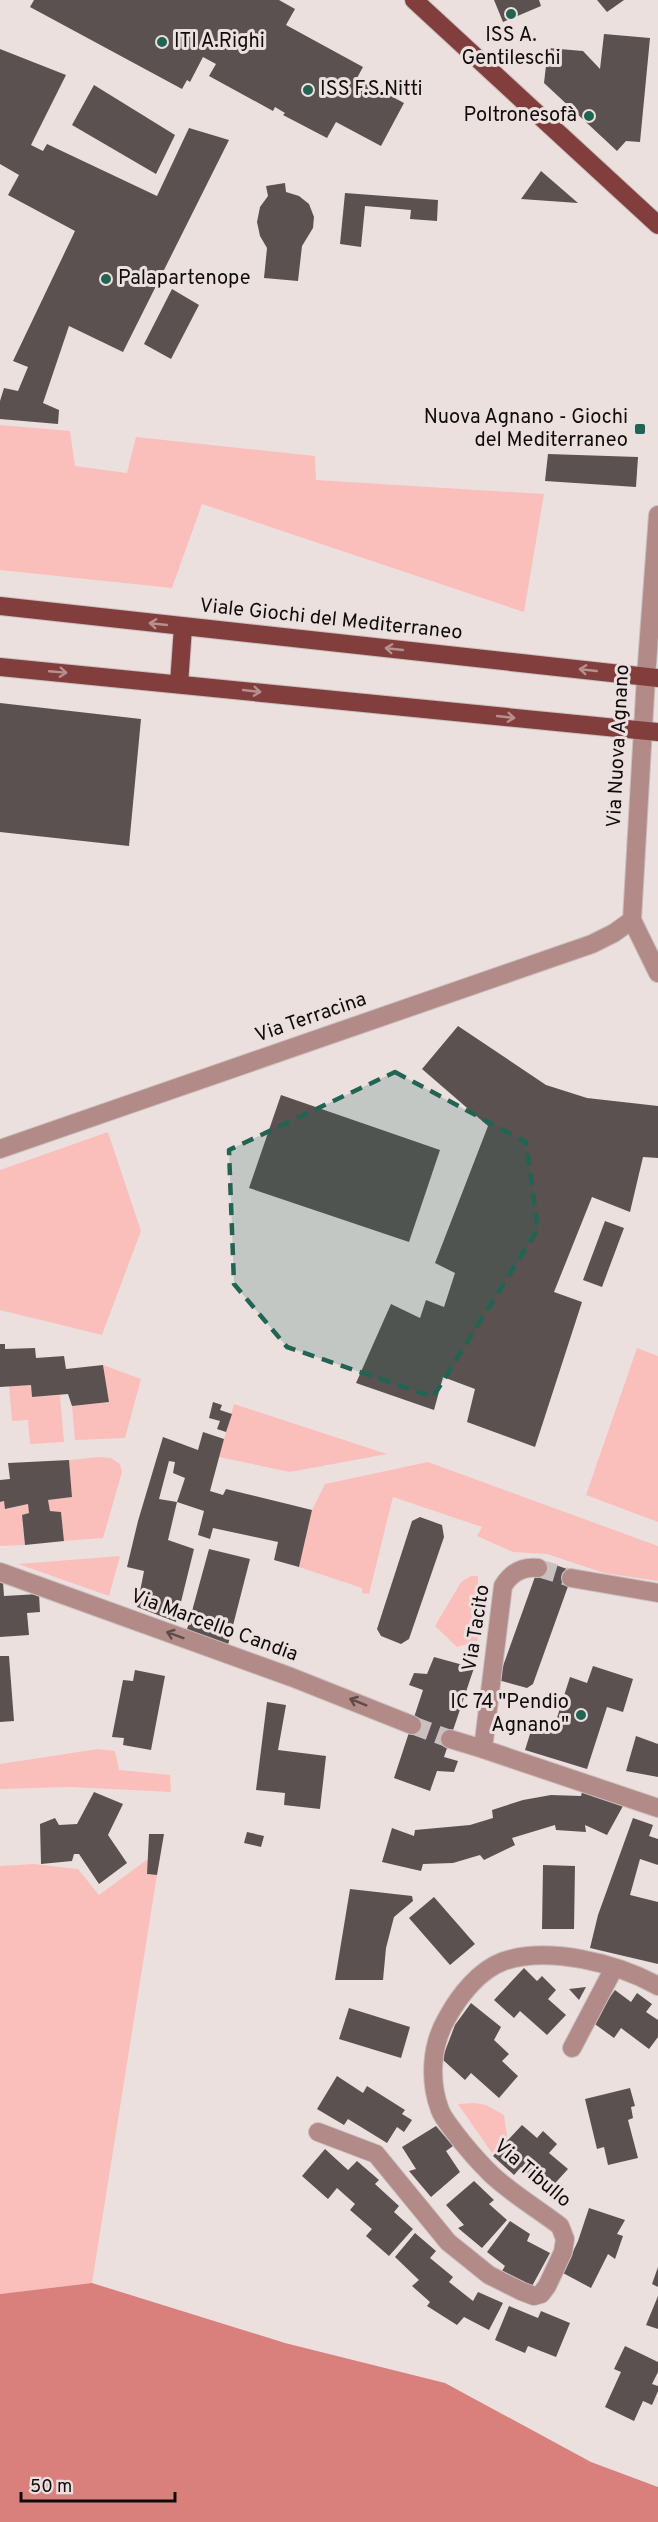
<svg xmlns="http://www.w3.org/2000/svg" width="658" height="2522" font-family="Overpass,sans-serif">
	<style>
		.green { fill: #fabfbb }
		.forest { fill: #d9807c }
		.building { fill: #5b5150 }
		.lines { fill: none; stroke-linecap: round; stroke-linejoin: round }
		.minor-tunnel { stroke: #cbc0bf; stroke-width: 18; stroke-dasharray: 18 9; stroke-linecap: butt }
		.minor-casing { stroke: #c9bebd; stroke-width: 20 }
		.major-casing { stroke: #c9bebd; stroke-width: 20 }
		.minor { stroke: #b28a87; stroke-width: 18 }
		.major { stroke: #823e3c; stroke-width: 18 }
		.oneway { stroke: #b78f8e }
		.oneway2 { stroke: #614b4a }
		.marked { fill: #226453; fill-opacity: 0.2; stroke: #226453; stroke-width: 4.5; stroke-dasharray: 12 8; stroke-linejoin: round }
		.poi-dot { fill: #226453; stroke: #ece0df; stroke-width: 2 }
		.labels { text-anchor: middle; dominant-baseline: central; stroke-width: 6; stroke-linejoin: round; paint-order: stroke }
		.poi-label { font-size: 20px; fill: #100c0c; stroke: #ece0df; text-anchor: start }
		.street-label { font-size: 20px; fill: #100c0c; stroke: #ece0df }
	</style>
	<rect width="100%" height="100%" fill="#ece0df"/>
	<!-- green -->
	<g class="green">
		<polygon points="0,425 70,431 75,466 127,473 136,437 315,456 316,480 544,494 524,612 202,504 172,588 0,570"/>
		<polygon points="108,1132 141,1231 102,1335 0,1310 0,1170"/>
		<polygon points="637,1348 658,1356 658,1522 586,1495"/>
		<polygon points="103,1365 141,1379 125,1438 75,1440 72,1406 109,1402"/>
		<polygon points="31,1385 32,1397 60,1395 64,1442 30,1444 28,1420 12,1421 9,1386"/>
		<polygon points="234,1404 387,1454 290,1472 219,1457"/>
		<polygon points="99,1457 111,1458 120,1464 122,1472 103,1538 64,1541 61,1512 50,1511 48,1500 72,1497 69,1460"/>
		<polygon points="428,1462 658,1546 658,1581 604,1573 547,1554 513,1552 477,1536 482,1527 393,1497 369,1594 362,1593 362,1588 299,1567 312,1510 325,1484"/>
		<polygon points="4,1501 6,1509 28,1504 29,1513 22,1516 25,1545 0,1546 0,1502"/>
		<polygon points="120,1556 109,1596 18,1564"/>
		<polygon points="471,1576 478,1576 478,1641 457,1647 435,1626 461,1582"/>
		<polygon points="98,1749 115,1751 119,1770 170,1775 171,1792 71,1787 0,1789 0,1764"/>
		<polygon points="148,1859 147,1874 157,1875 92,2283 0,2294 0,1866 34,1864 78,1869 99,1895"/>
		<polygon points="475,2103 486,2105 504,2115 507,2136 492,2153 458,2104"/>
	</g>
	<!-- forest -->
	<polygon class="forest" points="92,2283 285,2343 445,2383 591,2462 658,2487 658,2522 0,2522 0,2294"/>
	<!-- building -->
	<g class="building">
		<polygon points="34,0 279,0 295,9 286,25 363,67 357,78 404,103 381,146 336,122 327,138 283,115 285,113 275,107 273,111 209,76 216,64 203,57 190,82 187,80 182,89 30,7"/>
		<polygon points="494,0 539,0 541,6 503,22"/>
		<polygon points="597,0 624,0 607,12"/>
		<polygon points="604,34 650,38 640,142 626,141 617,151 544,83 548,48 583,51 600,69"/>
		<polygon points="0,49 66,75 31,145 43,151 47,144 157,196 189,128 229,140 123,352 69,326 43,403 59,410 58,424 0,419 0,401 4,388 18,391 28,367 13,361 75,231 8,195 19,175 0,164"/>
		<polygon points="94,85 175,135 156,174 72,125"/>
		<polygon points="541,171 578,203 521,199"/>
		<polygon points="285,183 286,192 299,196 309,204 314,217 313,228 302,246 298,281 264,278 267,248 260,236 257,222 260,207 268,196 266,186"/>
		<polygon points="345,193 438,200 437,221 410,219 411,210 365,206 361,247 340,244"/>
		<polygon points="172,289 199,305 171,359 144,344"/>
		<polygon points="548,454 638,457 636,487 545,481"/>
		<polygon points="0,703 141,719 129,846 0,832"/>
		<polygon points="458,1026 546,1085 587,1098 658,1106 658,1158 643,1157 630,1212 592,1197 554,1292 582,1302 535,1447 467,1422 475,1389 443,1377 434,1410 356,1383 391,1304 420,1318 426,1300 444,1307 455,1273 435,1263 488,1126 422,1069"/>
		<polygon points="281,1095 440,1150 409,1242 249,1188"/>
		<polygon points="605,1221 624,1228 602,1287 583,1280"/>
		<polygon points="0,1344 5,1344 5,1349 35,1348 36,1358 64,1356 66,1369 103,1365 109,1402 72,1406 68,1394 32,1397 31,1385 0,1387"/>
		<polygon points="213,1402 222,1405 220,1410 232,1414 226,1432 217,1429 220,1421 209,1418"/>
		<polygon points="203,1432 224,1439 210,1491 223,1495 226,1489 312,1510 299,1567 274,1560 278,1542 213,1528 210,1539 198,1535 204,1511 177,1502 185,1478 173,1473 175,1462 169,1461 159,1499 177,1502 168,1540 194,1549 176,1622 137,1607 144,1571 127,1567 138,1521 163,1437 198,1450"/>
		<polygon points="69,1460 72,1497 48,1500 50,1511 61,1512 64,1541 25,1545 22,1515 29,1513 28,1504 5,1509 4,1501 0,1502 0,1480 10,1479 8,1463"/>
		<polygon points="420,1517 442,1525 444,1537 409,1639 401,1644 381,1636 377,1629 412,1521"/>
		<polygon points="209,1549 250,1559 228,1645 186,1633"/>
		<polygon points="541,1560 570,1570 571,1578 533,1684 527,1688 498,1680"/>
		<polygon points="0,1582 3,1582 4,1596 39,1594 40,1612 27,1613 29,1635 0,1637"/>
		<polygon points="0,1656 9,1656 14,1721 0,1722"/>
		<polygon points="434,1657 474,1668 444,1757 458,1761 454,1772 437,1771 430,1791 394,1778 423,1690 409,1685 414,1673 427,1674"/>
		<polygon points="593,1666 633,1679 623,1712 607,1707 587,1769 525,1750 535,1718 555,1724 570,1677 587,1683"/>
		<polygon points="135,1670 165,1676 151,1750 123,1745 124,1738 112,1737 123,1680 133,1681"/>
		<polygon points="267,1702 286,1705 278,1750 326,1756 320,1809 284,1805 285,1793 256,1790"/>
		<polygon points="636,1736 658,1744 658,1777 626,1771"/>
		<polygon points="94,1792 123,1804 108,1835 127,1863 99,1884 79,1854 74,1854 72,1861 41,1864 40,1824 55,1818 59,1825 77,1824"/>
		<polygon points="582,1792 623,1806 607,1835 585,1825 586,1832 556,1830 555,1825 512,1838 515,1845 484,1860 480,1855 453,1863 423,1864 421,1871 382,1862 392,1828 414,1836 415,1830 470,1825 493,1818 492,1810 523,1800 551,1795 581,1796"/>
		<polygon points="633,1818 653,1825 649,1836 658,1839 658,1865 640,1859 630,1895 658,1902 658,1964 590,1948 598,1915"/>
		<polygon points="247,1832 264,1836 261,1847 244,1843"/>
		<polygon points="149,1834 164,1834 157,1875 147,1874"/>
		<polygon points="543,1865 575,1866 574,1929 542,1929"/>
		<polygon points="350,1889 412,1896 413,1901 394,1917 386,1948 383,1980 335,1980"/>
		<polygon points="434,1897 475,1944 450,1965 409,1918"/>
		<polygon points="524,1968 537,1981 542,1976 556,1990 548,1999 566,2015 547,2035 520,2011 514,2018 494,2000"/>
		<polygon points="586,1987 579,2000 569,1989"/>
		<polygon points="615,1990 631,2002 637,1993 652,2004 646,2012 658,2020 658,2037 649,2049 621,2028 614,2038 592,2022"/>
		<polygon points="471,2003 501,2027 494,2040 509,2054 502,2061 518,2076 499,2098 471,2073 465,2080 442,2059 455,2025"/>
		<polygon points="349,2008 410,2027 401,2058 339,2039"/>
		<polygon points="337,2076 363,2093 367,2086 405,2110 402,2114 412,2120 404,2132 397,2127 387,2143 348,2119 344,2125 317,2109"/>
		<polygon points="630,2088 635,2106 631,2107 633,2118 628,2120 638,2158 608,2165 604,2147 597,2149 585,2099"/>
		<polygon points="522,2125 537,2138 543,2131 557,2144 549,2153 568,2169 548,2191 521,2167 514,2175 493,2156"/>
		<polygon points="436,2126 453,2146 446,2151 460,2172 431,2197 409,2171 416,2169 402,2147"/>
		<polygon points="325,2149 348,2170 357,2161 379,2180 375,2184 399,2206 394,2212 413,2229 389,2256 366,2236 372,2229 350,2210 355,2204 337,2188 328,2199 302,2176"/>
		<polygon points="474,2181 494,2200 489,2204 507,2220 482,2248 458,2228 464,2225 446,2205"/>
		<polygon points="589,2208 625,2220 617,2234 623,2236 615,2259 608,2254 591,2288 563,2273 578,2241"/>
		<polygon points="510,2221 530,2234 527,2241 550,2253 531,2288 502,2271 505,2266 487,2252"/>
		<polygon points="415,2233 436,2251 430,2258 453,2277 449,2282 473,2301 478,2292 503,2303 489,2330 464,2317 457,2325 427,2306 430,2302 412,2286 419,2280 395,2257"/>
		<polygon points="658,2267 658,2287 652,2284"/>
		<polygon points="658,2296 658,2329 646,2325"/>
		<polygon points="509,2306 538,2318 541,2311 570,2323 556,2357 528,2346 525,2353 495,2340"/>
		<polygon points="625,2346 658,2362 658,2372 652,2384 658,2386 658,2391 652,2405 643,2401 634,2421 605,2407 621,2372 614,2369"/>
	</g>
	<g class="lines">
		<!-- minor-tunnel -->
		<g class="minor-tunnel">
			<polyline points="538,1568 571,1578"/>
			<polyline points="412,1725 450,1739"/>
		</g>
		<!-- minor casing -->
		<g class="minor-casing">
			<g id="minor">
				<polyline points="658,515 646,677 632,920 658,973"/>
				<polyline points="0,1149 592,944 614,933 632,920"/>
				<path d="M538 1568C522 1566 511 1573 503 1586L483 1749 658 1808"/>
				<polyline points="0,1572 291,1677 412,1725"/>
				<polyline points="571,1578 658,1593"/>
				<polyline points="450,1739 483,1749"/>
				<polyline points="572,2048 614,1968"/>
				<path d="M318 2132 376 2154 448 2242 489 2275 521 2291 534 2296 541 2294 547 2286 563 2252 565 2239 560 2226C538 2209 506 2190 488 2171 476 2159 465 2146 455 2133 450 2126 443 2118 440 2110 429 2081 431 2045 447 2018 459 1996 479 1970 504 1961 549 1946 617 1963 658 1986"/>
			</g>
		</g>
		<!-- major casing -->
		<g class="major-casing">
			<g id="major">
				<polyline points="414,0 658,225"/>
				<polyline points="0,606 658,678"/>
				<polyline points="0,667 658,732"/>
				<polyline points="179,684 183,627"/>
			</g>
		</g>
		<!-- minor -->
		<use href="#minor" class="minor"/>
		<!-- major -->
		<use href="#major" class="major"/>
	</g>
	<!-- one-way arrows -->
	<defs><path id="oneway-shaft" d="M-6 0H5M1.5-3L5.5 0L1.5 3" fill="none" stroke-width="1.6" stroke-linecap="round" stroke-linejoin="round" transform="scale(1.5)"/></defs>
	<g class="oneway">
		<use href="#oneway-shaft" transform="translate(158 624) rotate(-174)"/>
		<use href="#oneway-shaft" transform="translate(394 649) rotate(-174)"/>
		<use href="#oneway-shaft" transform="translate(588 670) rotate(-174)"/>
		<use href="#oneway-shaft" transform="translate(58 672) rotate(5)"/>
		<use href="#oneway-shaft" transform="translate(252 691) rotate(6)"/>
		<use href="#oneway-shaft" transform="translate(506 717) rotate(6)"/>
	</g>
	<g class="oneway2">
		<use href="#oneway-shaft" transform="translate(175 1635) rotate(-160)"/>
		<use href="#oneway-shaft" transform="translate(358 1702) rotate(-158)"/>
	</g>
	<!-- marked area -->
	<path class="marked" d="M395 1072 526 1142 538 1229 433 1397 287 1347 234 1284 229 1150Z"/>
	<!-- markers -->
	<g class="poi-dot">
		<circle cx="511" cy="14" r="6"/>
		<circle cx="162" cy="42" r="6"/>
		<circle cx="308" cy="90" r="6"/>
		<circle cx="589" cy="116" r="6"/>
		<circle cx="106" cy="279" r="6"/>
		<rect x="634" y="423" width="12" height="12" rx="3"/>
		<circle cx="581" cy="1715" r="6"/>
	</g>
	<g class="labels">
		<!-- poi labels -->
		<g class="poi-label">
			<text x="511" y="36" text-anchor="middle">ISS A.<tspan x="511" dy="23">Gentileschi</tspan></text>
			<text x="174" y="42">ITI A.Righi</text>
			<text x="320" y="90">ISS F.S.Nitti</text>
			<text x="577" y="116" text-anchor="end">Poltronesofà</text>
			<text x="118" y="279">Palapartenope</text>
			<text x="628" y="418" text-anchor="end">Nuova Agnano - Giochi<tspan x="628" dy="23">del Mediterraneo</tspan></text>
			<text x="569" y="1703" text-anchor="end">IC 74 "Pendio<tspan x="569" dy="23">Agnano"</tspan></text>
		</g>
		<!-- street labels -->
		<g class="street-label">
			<text transform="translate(331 620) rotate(6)">Viale Giochi del Mediterraneo</text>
			<text transform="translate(619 746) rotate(-87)">Via Nuova Agnano</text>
			<text transform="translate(311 1018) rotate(-19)">Via Terracina</text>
			<text transform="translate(214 1626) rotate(20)">Via Marcello Candia</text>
			<text transform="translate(477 1628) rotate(-81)">Via Tacito</text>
			<text transform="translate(532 2174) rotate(40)">Via Tibullo</text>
		</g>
	</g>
	<!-- scale -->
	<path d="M21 2492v9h154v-9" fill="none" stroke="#100c0c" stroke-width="3"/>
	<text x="30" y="2492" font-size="18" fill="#100c0c" stroke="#ece0df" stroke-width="4.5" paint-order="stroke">50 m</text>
</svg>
